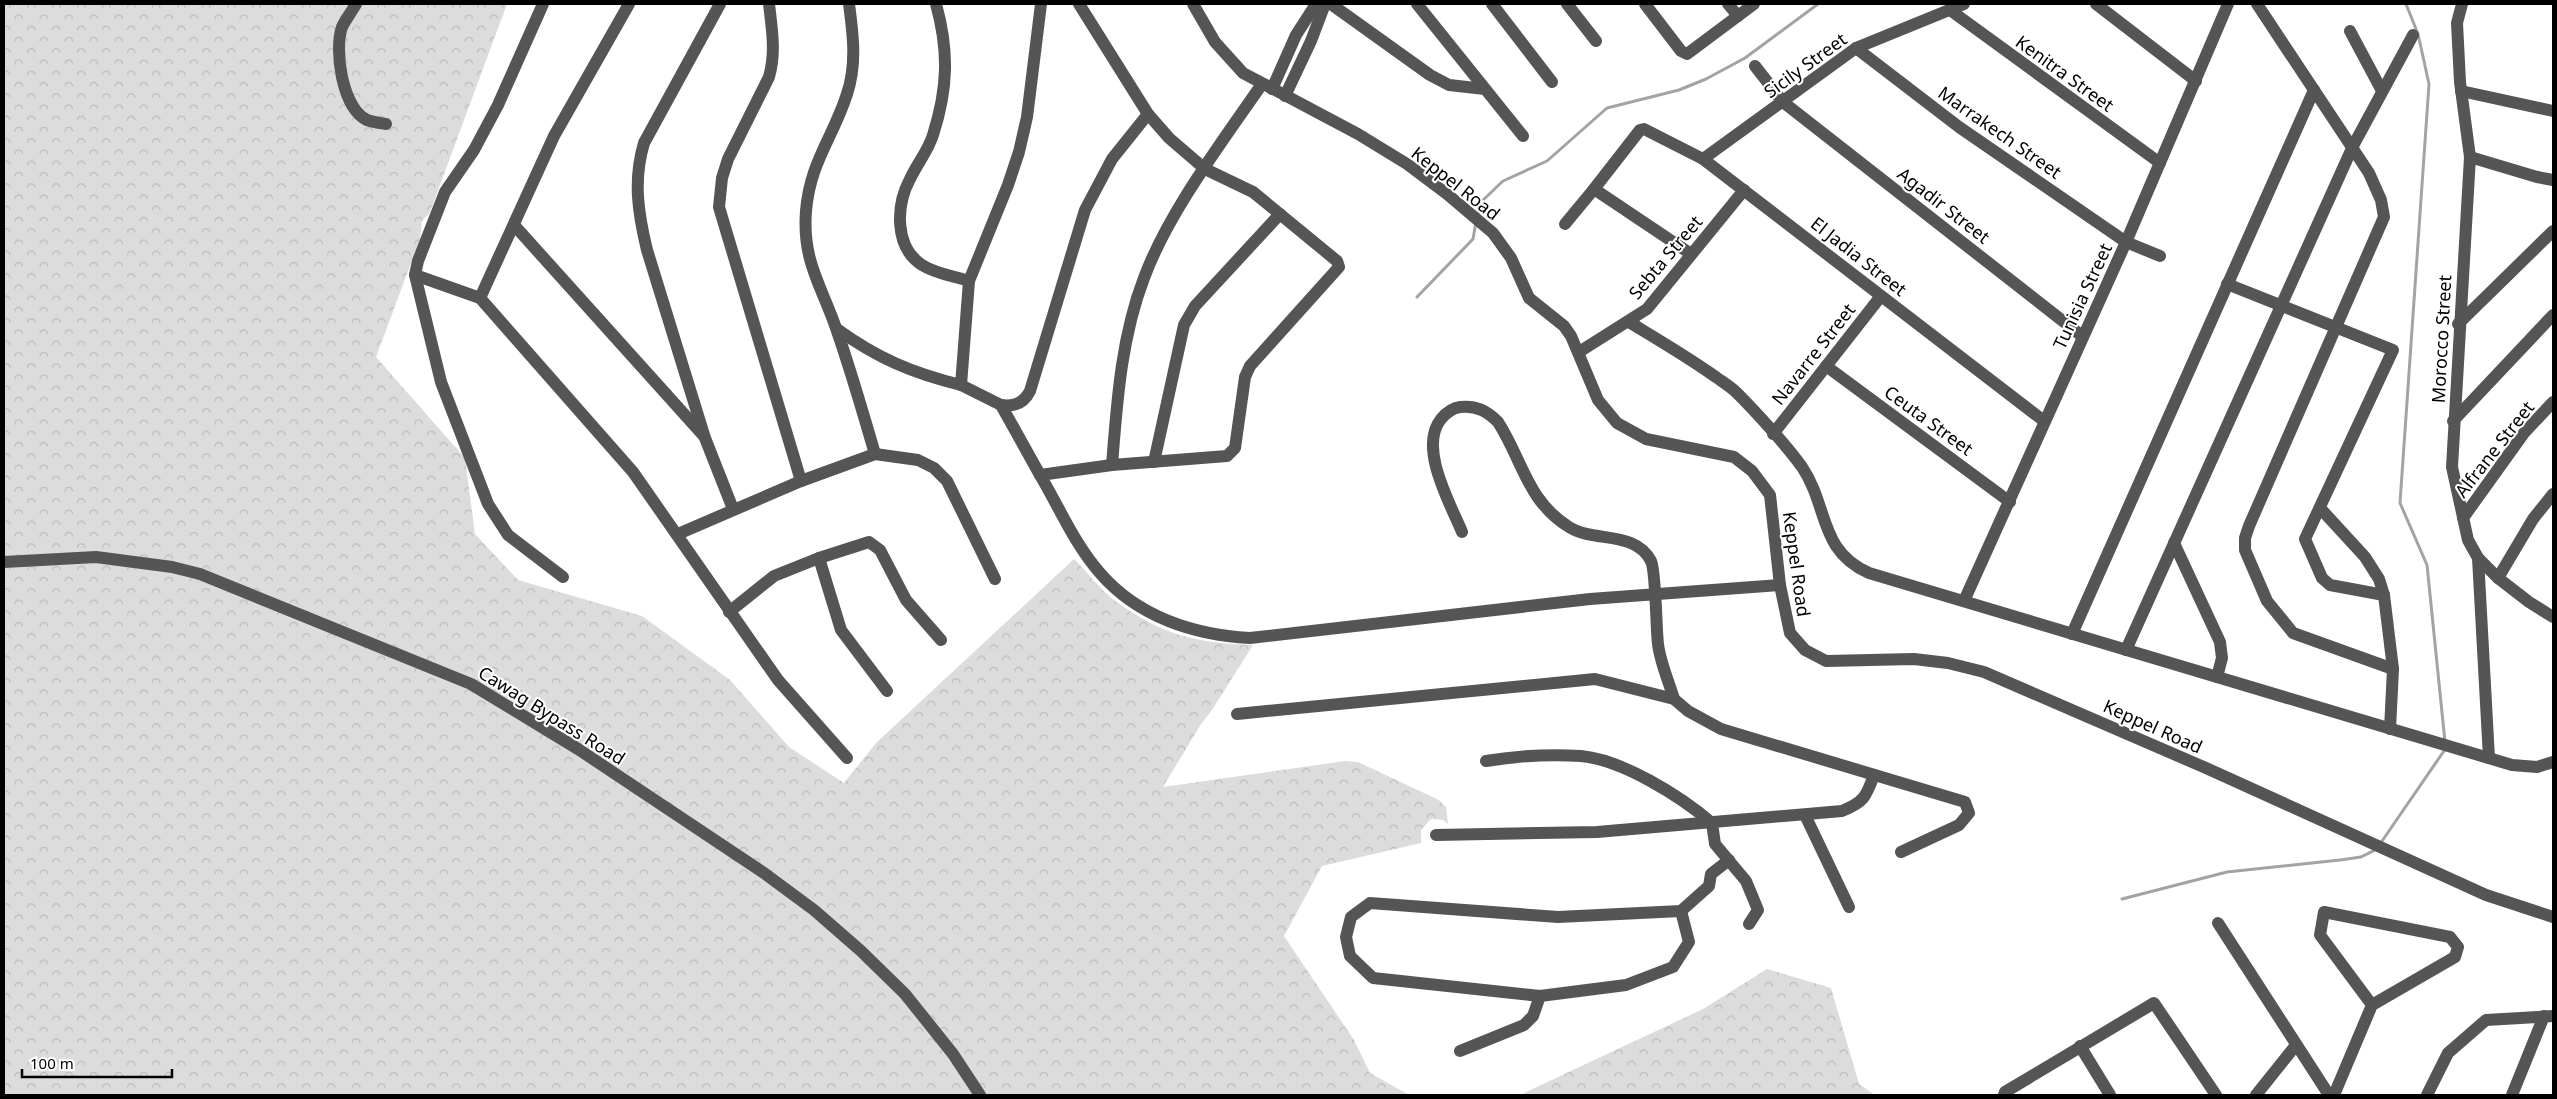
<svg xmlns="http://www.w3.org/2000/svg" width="2557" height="1099" font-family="'Noto Sans',sans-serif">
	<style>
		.forest { fill: url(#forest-crowns) }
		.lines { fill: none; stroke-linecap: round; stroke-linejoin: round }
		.stream { stroke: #a3a3a3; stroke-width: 3 }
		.minor { stroke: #555; stroke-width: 12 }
		.labels { text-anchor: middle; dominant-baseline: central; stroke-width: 4; stroke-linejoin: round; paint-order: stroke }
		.street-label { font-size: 18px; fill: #000; stroke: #fff }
	</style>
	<defs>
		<pattern id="forest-crowns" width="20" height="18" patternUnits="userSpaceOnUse" patternTransform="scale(1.25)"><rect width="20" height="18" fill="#dcdcdc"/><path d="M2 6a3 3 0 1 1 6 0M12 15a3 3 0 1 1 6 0" fill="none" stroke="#bbb"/></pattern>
	</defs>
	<rect width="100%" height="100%" fill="#fff"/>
	<!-- forest -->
	<g class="forest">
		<path d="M4 4H507L430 212 422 221 420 239 376 357 465 458 475 534 518 580 642 616 730 680 789 747 844 783 876 743 1074 559C1087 572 1100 589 1114 600 1162 635 1195 643 1253 645L1212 710 1201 724 1163 787 1345 761 1358 762 1439 800 1446 807 1448 824 1443 820 1431 819 1421 830V843L1322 866 1284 936 1354 1040 1370 1073 1409 1095H4Z"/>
		<polygon points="1767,969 1831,988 1859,1084 1875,1095 1520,1095 1703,1009"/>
	</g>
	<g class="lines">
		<!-- stream -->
		<g class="stream">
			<polyline points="2406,4 2418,34 2429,84 2400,503 2427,565 2445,742"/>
			<polyline points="1478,216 1480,203 1503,181 1547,161 1607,108 1679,90 1706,79 1745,58 1818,4"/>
			<polyline points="1417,297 1473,239 1476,222"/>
			<polyline points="2380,844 2446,748"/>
			<polyline points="2122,899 2227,872 2340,860 2361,857 2377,849"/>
		</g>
		<!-- minor -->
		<g class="minor">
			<path d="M356 4C352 11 346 19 342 27 334 50 342 108 367 120 373 122 380 123 386 124"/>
			<polyline points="543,4 498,105 474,150 445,192 418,261 415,275 441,382 488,504 508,535 563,577"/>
			<path d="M720 4 644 143C633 180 638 213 647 250L705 438 733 509"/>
			<path d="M769 4C772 30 776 52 769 77L728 159 722 178 719 207 801 481"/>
			<path d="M849 4C853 34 857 64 847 94 833 138 810 162 806 211 802 262 822 286 837 331 851 371 863 413 875 454"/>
			<path d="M936 4C949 51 948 88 933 135 928 151 917 164 910 179 896 205 894 247 922 265 936 274 954 276 969 281"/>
			<polyline points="1193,4 1215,42 1243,73 1358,134 1407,164 1447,194 1493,233 1511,258 1529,298 1564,326 1571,336 1598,400 1617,423 1646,439 1734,457 1752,471 1770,495 1780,585 1790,633 1805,650 1826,661 1914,659 1948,663 1984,672 2206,768 2486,895 2553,917"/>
			<polyline points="1331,4 1430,75 1449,85 1485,89"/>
			<polyline points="1417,4 1523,136"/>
			<polyline points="1492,4 1552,82"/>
			<polyline points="1567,4 1596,41"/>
			<polyline points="1645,4 1681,51 1687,54 1754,4"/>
			<polyline points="1728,4 1738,16"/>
			<polyline points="2096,4 2196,81"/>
			<polyline points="2257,4 2369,173 2381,200 2384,217 2249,526 2245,538 2245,550 2267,601 2293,633 2393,669"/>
			<polyline points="2462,4 2457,23 2460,82 2470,157 2452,467 2468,540 2478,558 2498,578 2529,602 2553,617"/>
			<polyline points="1950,10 2160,163"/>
			<polyline points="2350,31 2382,91"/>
			<polyline points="1856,48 1959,127 2126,242 2160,256"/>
			<polyline points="1755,66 1783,102 2082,336"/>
			<polyline points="1272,89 1296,35 1316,4"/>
			<polyline points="2461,91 2553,111"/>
			<polyline points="1285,96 1311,41 1325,4"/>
			<polyline points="2470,157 2537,177 2553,180"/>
			<polyline points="1703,159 1856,48 1964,4"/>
			<polyline points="1565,224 1594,189"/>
			<polyline points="514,225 703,435"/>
			<polyline points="1691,254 1594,189 1640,130 1644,129 1703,159 2044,421"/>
			<polyline points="415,275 480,298 633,472 778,680 847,758"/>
			<polyline points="2227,284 2393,350 2305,539 2322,578 2330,585 2384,595"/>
			<polyline points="480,298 554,136 629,4"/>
			<path d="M1629 322C1657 339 1686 356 1713 375 1721 381 1730 386 1737 393 1756 412 1787 446 1802 467 1829 507 1818 550 1869 573L2512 765 2537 767 2553 762"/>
			<polyline points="2458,324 2553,231"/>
			<path d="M837 329C877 358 912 373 961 385L969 281 1008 185 1019 152 1027 117 1041 4"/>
			<polyline points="1579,352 1647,309 1744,190"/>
			<polyline points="1826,366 2010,502"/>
			<polyline points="961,385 1001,405 1040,475 1112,465 1227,456 1235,448 1245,377 1250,366 1339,267 1337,261 1253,192 1205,169 1169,138 1148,114 1079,4"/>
			<path d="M1001 405C1014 407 1024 403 1030 391L1085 210 1112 159 1148 114"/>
			<polyline points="2453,421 2553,315"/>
			<polyline points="1773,434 1881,296"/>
			<polyline points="1154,462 1184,325 1195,306 1280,214"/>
			<path d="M1112 465C1117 402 1121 338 1144 278 1168 213 1222 142 1262 84"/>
			<path d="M1040 475C1059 507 1075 545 1100 573 1138 617 1194 635 1250 638L1590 599 1780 585"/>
			<polyline points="2320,508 2365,557 2379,579 2384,595 2393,669 2390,729"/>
			<polyline points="2463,518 2524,433 2553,402"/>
			<path d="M1462 532C1450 503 1418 447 1441 419 1446 413 1452 408 1460 407 1476 405 1487 411 1498 422 1523 461 1527 501 1569 527 1594 543 1635 530 1651 561 1656 571 1656 629 1658 644 1660 662 1669 682 1674 699"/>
			<polyline points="678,534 801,481 875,454 918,460 934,468 947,481 995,579"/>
			<polyline points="2174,543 2220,642 2222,658 2217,677"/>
			<polyline points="819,558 841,630 887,691"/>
			<polyline points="2478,558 2489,758"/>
			<polyline points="4,562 96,557 172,567 200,574 471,684 578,749 764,873 814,910 861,951 905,994 953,1054 980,1095"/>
			<polyline points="2498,578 2533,519 2553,494"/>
			<polyline points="1964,601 2126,242 2228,4"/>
			<polyline points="729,612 774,576 819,558 869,542 880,550 906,600 941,640"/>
			<polyline points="2072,634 2314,90"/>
			<polyline points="2126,650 2353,146 2413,35"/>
			<polyline points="1237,714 1595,679 1674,699 1688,711 1721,729 1965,802 1969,813 1959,825 1901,852"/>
			<path d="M1486 761C1516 756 1550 754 1581 756 1623 760 1680 796 1712 823L1715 844 1746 881 1758 910 1749 924"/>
			<polyline points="1805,815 1849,907"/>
			<path d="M1436 835 1597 832 1842 811C1864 802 1866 797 1874 775"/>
			<polyline points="2218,923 2329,1095"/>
			<polyline points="1540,996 1373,978 1350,956 1346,937 1351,917 1370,903 1558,917 1681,911 1709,886 1711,874 1729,860"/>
			<polyline points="2080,1046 2110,1095"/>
			<polyline points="1460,1051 1524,1025 1533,1016 1540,996 1626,985 1673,967 1689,942 1681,911"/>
			<polyline points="2004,1095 2005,1092 2154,1003 2216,1095"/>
			<polyline points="2256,1095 2296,1045"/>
			<polyline points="2334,1095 2372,1005 2455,957 2458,947 2450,937 2324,912 2320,935 2372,1005"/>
			<polyline points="2427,1095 2448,1053 2486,1020 2553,1016"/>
			<polyline points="2512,1095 2544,1016"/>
		</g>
	</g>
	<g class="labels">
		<!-- street labels -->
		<g class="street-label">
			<text transform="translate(1805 65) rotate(-36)">Sicily Street</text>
			<text transform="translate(2065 73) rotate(36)">Kenitra Street</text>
			<text transform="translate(2000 132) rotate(35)">Marrakech Street</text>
			<text transform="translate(1456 183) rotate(38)">Keppel Road</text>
			<text transform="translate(1944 205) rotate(38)">Agadir Street</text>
			<text transform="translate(1859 256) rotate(38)">El Jadia Street</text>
			<text transform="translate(1665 257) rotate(-50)">Sebta Street</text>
			<text transform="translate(2082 296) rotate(-65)">Tunisia Street</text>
			<text transform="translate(2441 339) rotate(-87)">Morocco Street</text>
			<text transform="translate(1813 354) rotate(-52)">Navarre Street</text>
			<text transform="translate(1929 420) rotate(36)">Ceuta Street</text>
			<text transform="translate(2494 449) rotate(-52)">Alfrane Street</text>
			<text transform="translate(1797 564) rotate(82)">Keppel Road</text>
			<text transform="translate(552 715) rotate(32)">Cawag Bypass Road</text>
			<text transform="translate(2153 726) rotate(24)">Keppel Road</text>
		</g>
	</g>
	<!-- border -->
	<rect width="2557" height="1099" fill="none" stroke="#000000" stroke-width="10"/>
	<!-- scale -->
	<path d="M22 1069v8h150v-8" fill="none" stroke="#000000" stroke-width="2.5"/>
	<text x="30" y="1069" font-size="15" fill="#000000" stroke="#ffffff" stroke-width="4" paint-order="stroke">100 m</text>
</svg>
